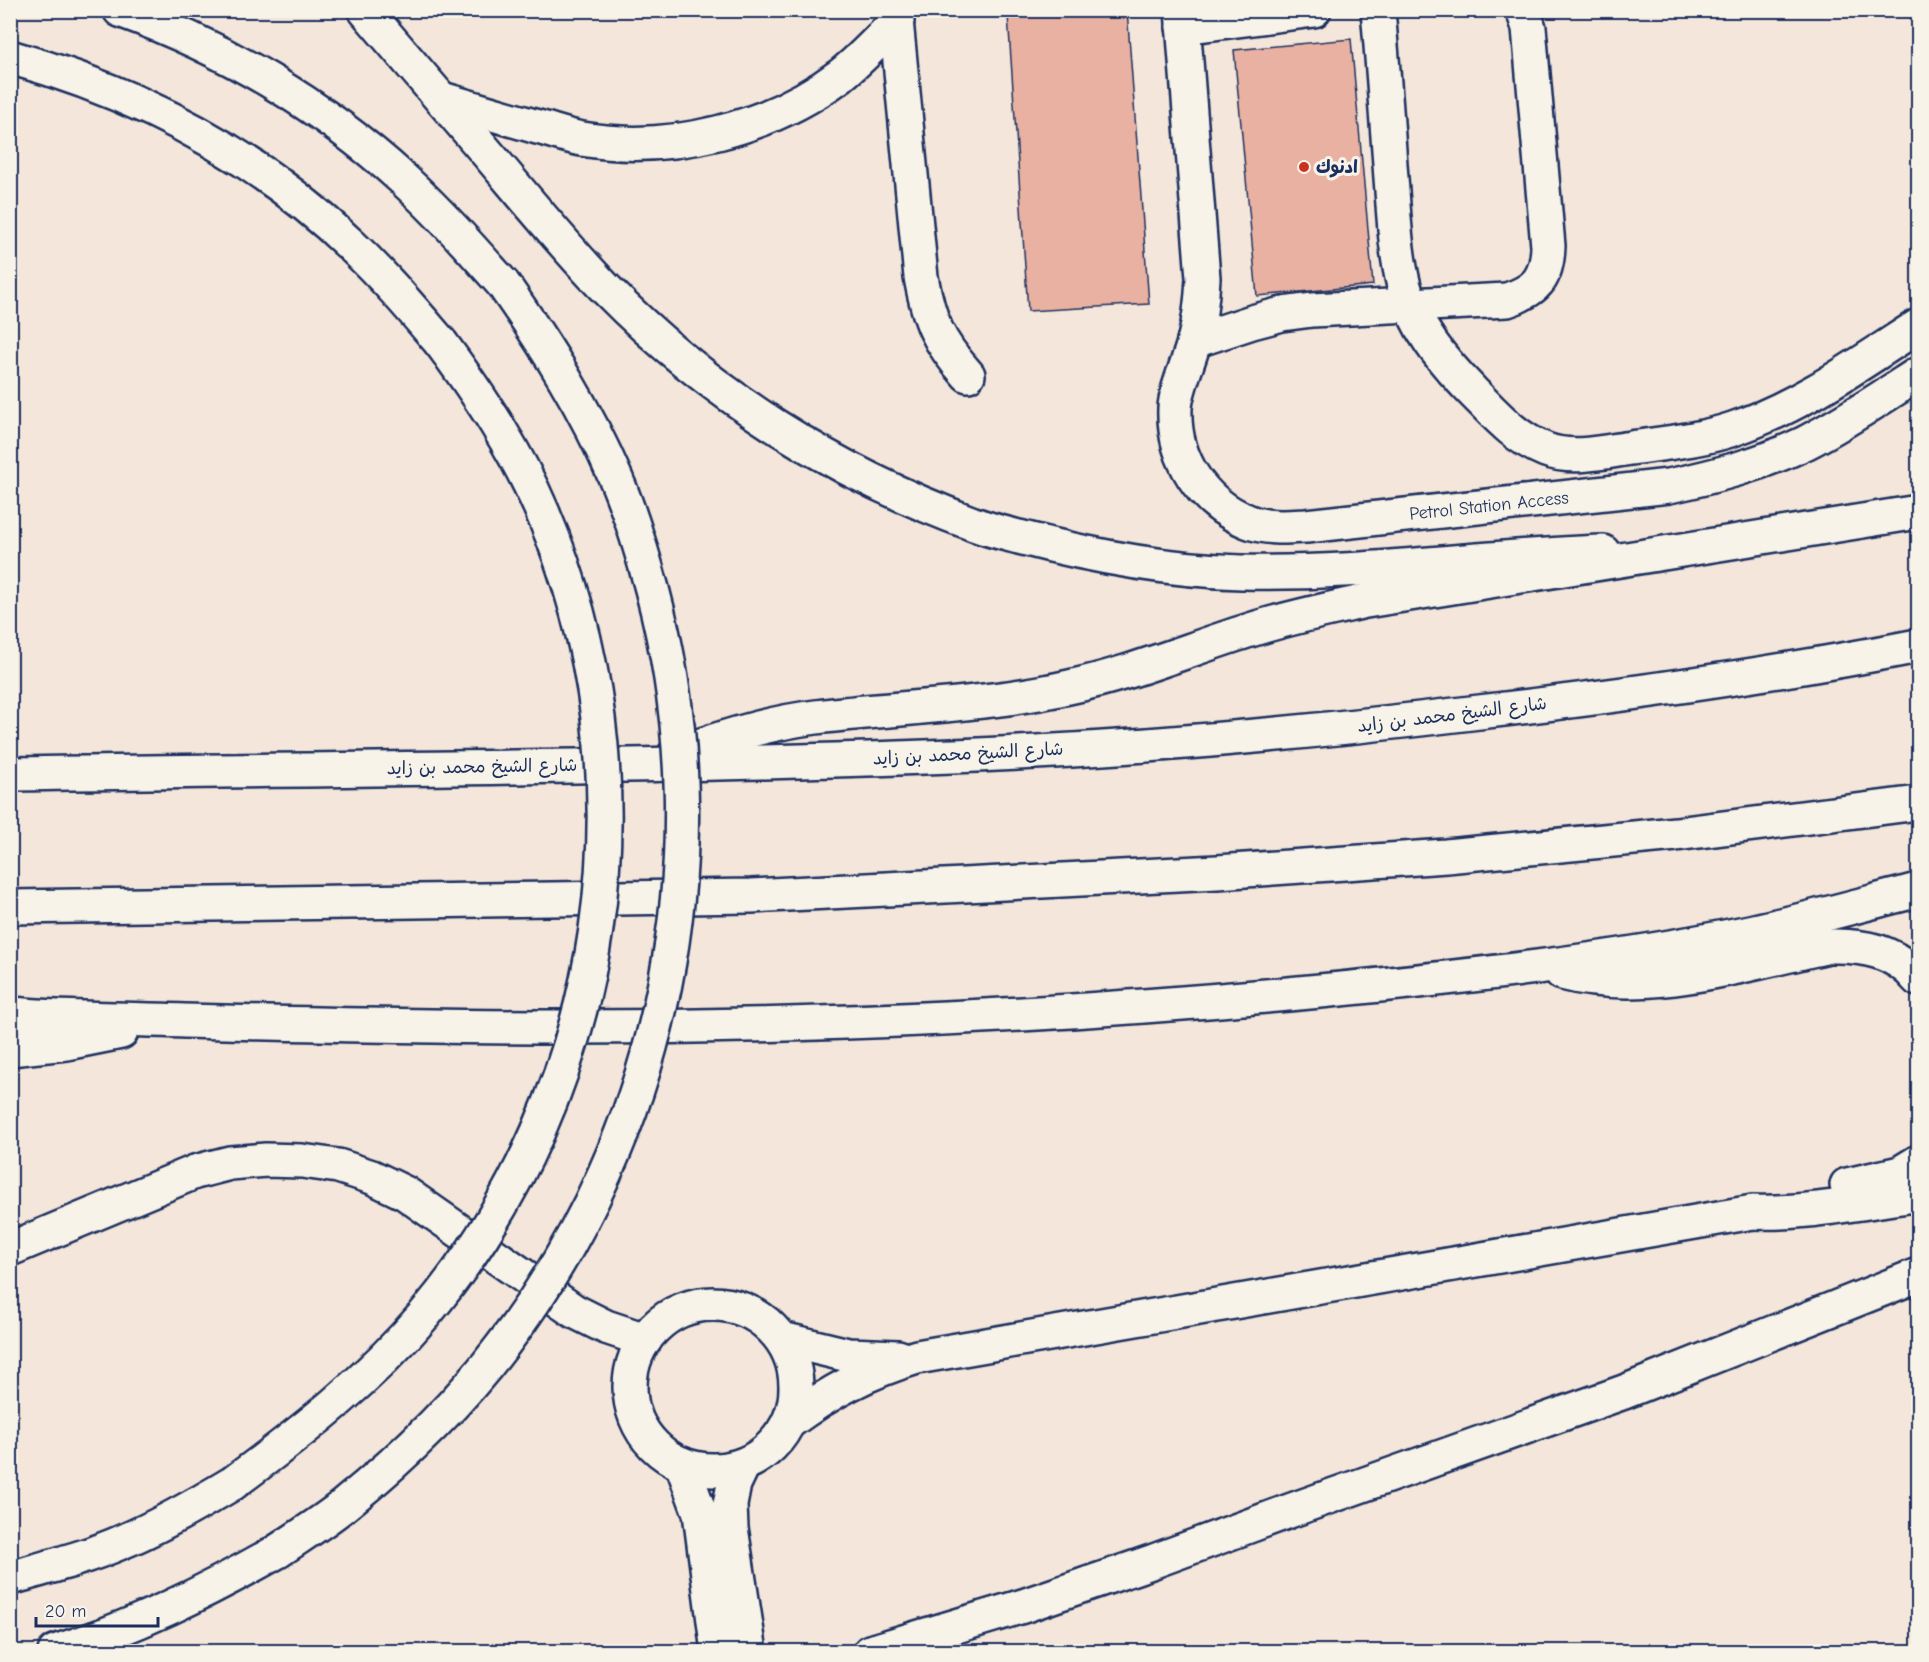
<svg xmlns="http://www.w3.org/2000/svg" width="1929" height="1662" font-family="'Comic Neue','Playpen Sans Arabic',sans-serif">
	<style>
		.building { fill: #e9b1a1; stroke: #1b2f5e; stroke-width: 1.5 }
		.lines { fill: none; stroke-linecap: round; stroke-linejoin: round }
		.minor-casing { stroke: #1b2f5e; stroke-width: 38 }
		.major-casing { stroke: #1b2f5e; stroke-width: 38 }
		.highway-casing { stroke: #1b2f5e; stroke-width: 38 }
		.minor { stroke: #f7f3e8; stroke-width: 33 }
		.major { stroke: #f7f3e8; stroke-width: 33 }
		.highway { stroke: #f7f3e8; stroke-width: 33 }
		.major-bridge-casing { stroke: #1b2f5e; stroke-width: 38; stroke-linecap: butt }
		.major-bridge { stroke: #f7f3e8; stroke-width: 33 }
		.poi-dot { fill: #c8321e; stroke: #f7f3e8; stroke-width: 2 }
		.labels { text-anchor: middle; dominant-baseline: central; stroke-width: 6; stroke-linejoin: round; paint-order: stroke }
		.poi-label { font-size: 18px; font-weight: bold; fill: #1b2f5e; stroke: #f7f3e8; text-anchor: start }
		.street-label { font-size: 18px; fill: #1b2f5e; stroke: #f7f3e8 }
	</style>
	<rect width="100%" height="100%" fill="#f4e6da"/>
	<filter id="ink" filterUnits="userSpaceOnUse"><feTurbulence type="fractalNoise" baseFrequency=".0167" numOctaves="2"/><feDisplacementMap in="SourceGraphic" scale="12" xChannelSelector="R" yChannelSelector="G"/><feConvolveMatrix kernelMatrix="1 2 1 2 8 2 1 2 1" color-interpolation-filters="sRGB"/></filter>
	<g filter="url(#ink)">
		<!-- building -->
		<g class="building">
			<polygon points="1051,10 1127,10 1149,304 1028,311 1008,15"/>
			<polygon points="1351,39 1373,285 1257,296 1234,50"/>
		</g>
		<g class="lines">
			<!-- minor casing -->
			<g class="minor-casing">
				<g id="minor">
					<path d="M365 10C406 58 447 106 488 154 527 200 565 247 607 290 708 393 835 473 971 523 986 529 1003 533 1019 537 1091 556 1167 570 1241 572 1362 575 1482 556 1603 552"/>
					<path d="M895 10 921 277C929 321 938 342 968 375"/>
					<path d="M1182 10 1203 278C1202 300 1200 320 1194 342 1189 361 1176 389 1175 408 1173 458 1201 502 1247 521 1266 529 1287 527 1306 526L1669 486C1716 476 1762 464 1805 443 1844 423 1881 398 1918 374"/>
					<path d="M1378 10C1383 66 1387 122 1391 178 1394 214 1395 251 1404 286 1415 328 1442 360 1472 391 1495 414 1515 438 1546 450 1572 460 1604 452 1631 448 1665 443 1700 440 1733 429 1801 406 1859 364 1918 326"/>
					<polyline points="1183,27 1314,10"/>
					<path d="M442 99C473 108 503 117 534 126 550 130 566 136 582 139 671 154 769 129 841 75 861 59 879 40 897 21"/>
					<path d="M1194 341 1252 322 1282 314 1312 310 1507 300C1537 290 1547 278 1548 246L1529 28 1523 10"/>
				</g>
			</g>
			<!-- major casing -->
			<g class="major-casing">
				<g id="major">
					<path d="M120 10C223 47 322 105 403 179 439 212 471 248 503 284"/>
					<path d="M10 57C137 93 256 154 351 245 384 276 412 309 441 343"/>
					<path d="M1562 973C1646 996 1746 964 1829 946 1864 945 1895 951 1918 979"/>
					<path d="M10 1014C68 1019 126 1019 184 1021 303 1024 422 1027 541 1027 801 1028 1061 1016 1320 991 1464 977 1609 961 1750 932 1807 920 1863 904 1918 890"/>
					<polyline points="10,1049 66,1043 121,1032"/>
					<polyline points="1847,1185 1900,1173 1918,1162"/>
					<polyline points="10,1249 195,1172 230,1163 266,1160 302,1161 338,1166 372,1177 405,1193 574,1311 606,1327 645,1340"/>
					<circle cx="713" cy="1387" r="83"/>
					<polyline points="782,1339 848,1355 898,1357"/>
					<path d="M789 1422C831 1391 867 1372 917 1357L1753 1212C1805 1214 1857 1203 1908 1196L1918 1192"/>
					<polyline points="682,1464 700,1513 718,1652"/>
					<polyline points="743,1465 734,1484 730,1505 731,1528 750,1652"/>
					<path d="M10 1578C49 1567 88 1557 124 1541 162 1525 198 1504 233 1483"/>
					<path d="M55 1652C135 1627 206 1592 278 1551"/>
					<polyline points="870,1652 1023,1606 1154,1561 1292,1510 1624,1392 1918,1275"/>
				</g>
			</g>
			<!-- highway casing -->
			<g class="highway-casing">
				<g id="highway">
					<path d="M675 754C721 738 767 723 816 717 900 707 985 706 1069 687 1130 674 1187 650 1247 631 1286 618 1326 610 1366 601L1918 512"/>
					<path d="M10 774C315 769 620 768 925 757 1107 751 1290 735 1471 713 1621 696 1770 675 1918 646"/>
					<polyline points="10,907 751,896 1217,872 1446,856 1676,834 1918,803"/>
				</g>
			</g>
			<!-- minor -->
			<use href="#minor" class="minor"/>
			<!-- major -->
			<use href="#major" class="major"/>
			<!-- highway -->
			<use href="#highway" class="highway"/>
			<!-- major-bridge casing -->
			<g class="major-bridge-casing">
				<g id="major-bridge">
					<path d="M233 1483C302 1432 369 1380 425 1314 611 1092 656 777 542 511 516 450 480 396 441 343"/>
					<path d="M278 1551C300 1536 323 1522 344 1505 402 1458 457 1406 502 1346 666 1131 722 850 652 589 642 552 631 514 616 479 586 409 547 347 503 284"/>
				</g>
			</g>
			<!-- major-bridge -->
			<use href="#major-bridge" class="major-bridge"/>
		</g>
	</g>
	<!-- markers -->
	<circle class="poi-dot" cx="1304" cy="167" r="6"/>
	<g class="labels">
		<!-- poi labels -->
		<g class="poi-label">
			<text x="1316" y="167">ادنوك</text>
		</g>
		<!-- street labels -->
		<g class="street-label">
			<text transform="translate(1489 506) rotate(-6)">Petrol Station Access</text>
			<text transform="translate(1452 715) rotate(-7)">شارع الشيخ محمد بن زايد</text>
			<text transform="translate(968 754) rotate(-3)">شارع الشيخ محمد بن زايد</text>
			<text transform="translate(482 767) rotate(-1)">شارع الشيخ محمد بن زايد</text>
		</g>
	</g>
	<!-- margin -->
	<rect width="1929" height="1662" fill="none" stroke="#f7f3e8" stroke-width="36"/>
	<rect x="18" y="18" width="1893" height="1626" fill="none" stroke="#1b2f5e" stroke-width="2" filter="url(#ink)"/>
	<!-- scale -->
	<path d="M36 1617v9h122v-9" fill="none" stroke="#1b2f5e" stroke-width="3"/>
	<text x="45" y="1617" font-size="18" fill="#1b2f5e" stroke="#f7f3e8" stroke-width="4.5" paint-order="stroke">20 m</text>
</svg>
